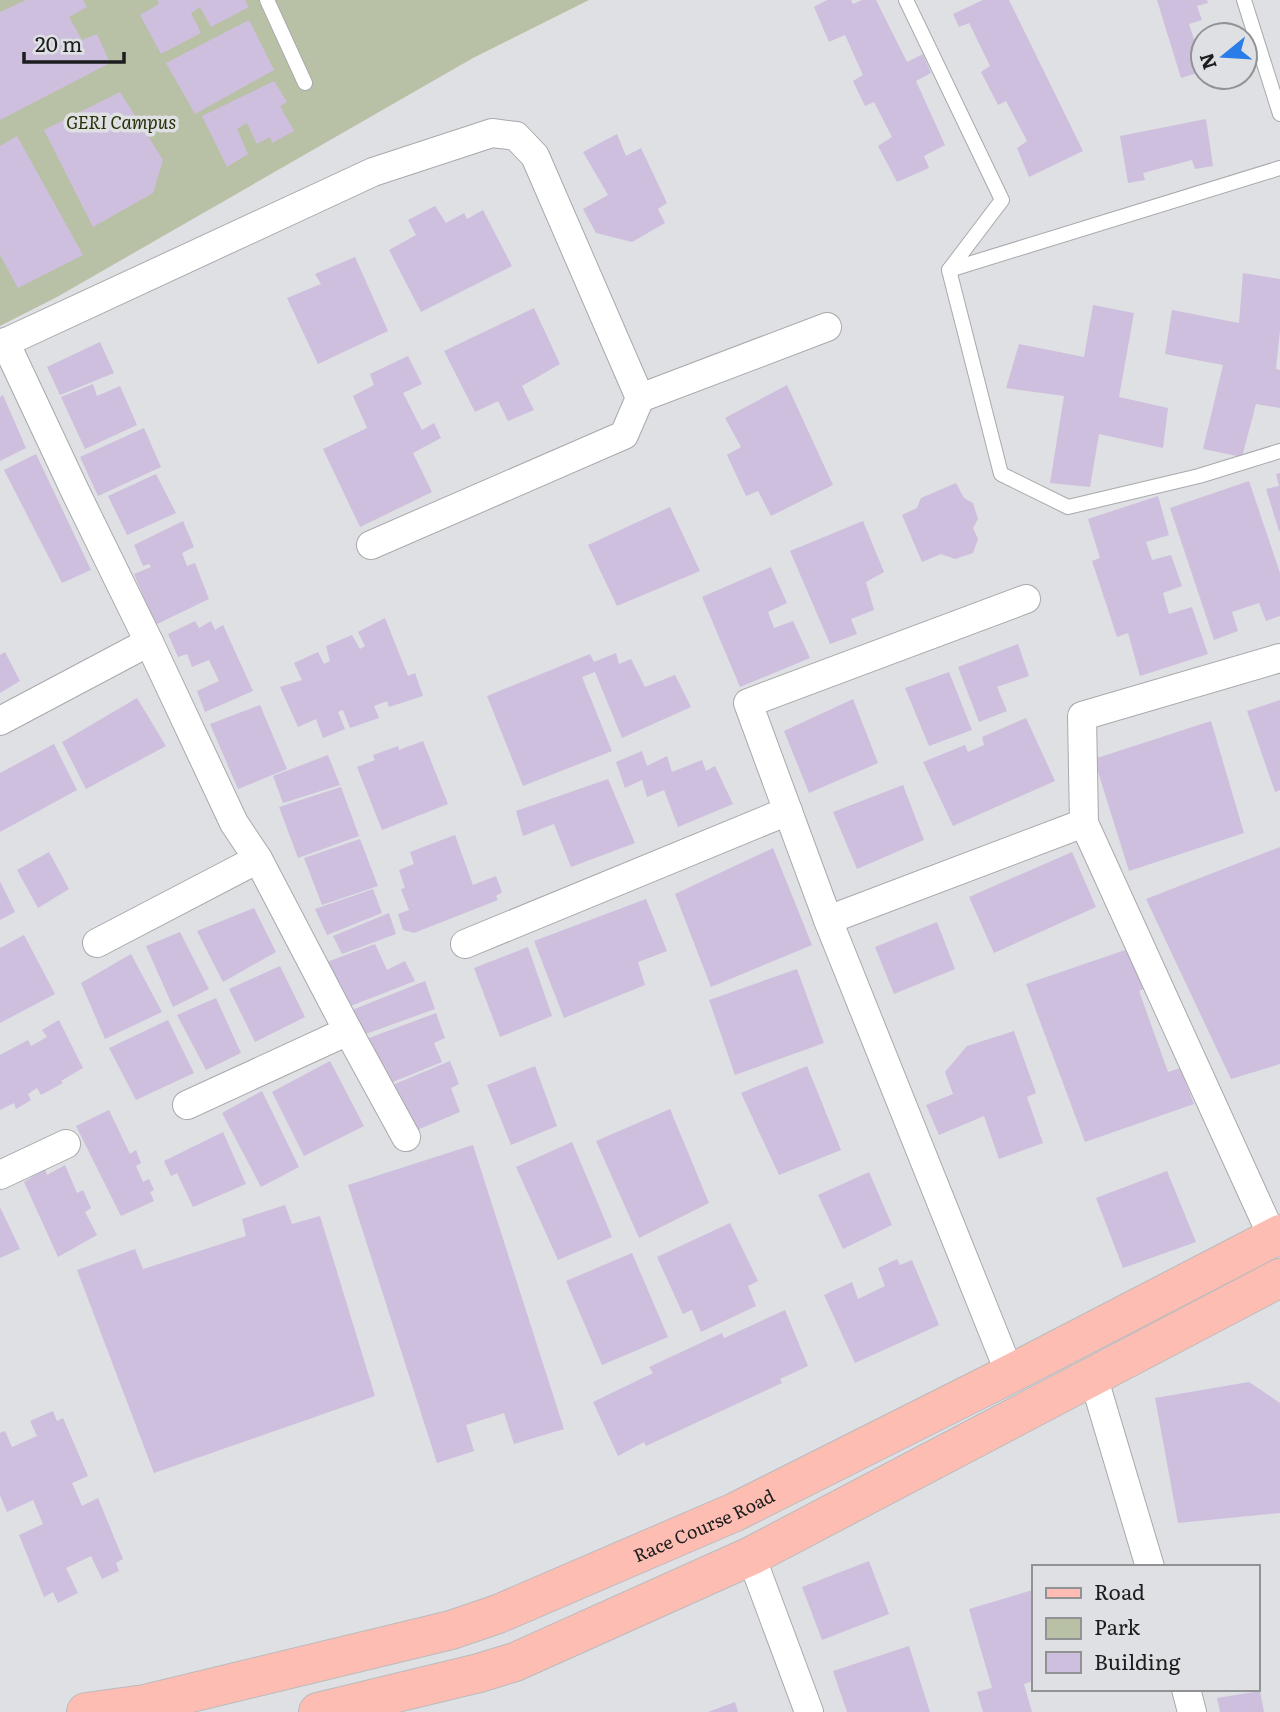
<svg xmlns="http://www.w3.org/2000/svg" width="1280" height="1712" font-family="Literata,serif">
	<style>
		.green { fill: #b8c1a6 }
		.building { fill: #cebfde }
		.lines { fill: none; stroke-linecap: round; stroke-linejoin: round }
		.service-casing { stroke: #a8a9ac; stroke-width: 16 }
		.minor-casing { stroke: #a8a9ac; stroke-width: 30 }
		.primary-casing { stroke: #bbbbbc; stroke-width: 40 }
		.service { stroke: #fff; stroke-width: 14 }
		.minor { stroke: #fff; stroke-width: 28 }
		.primary { stroke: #fdbdb2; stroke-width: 38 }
		.labels { text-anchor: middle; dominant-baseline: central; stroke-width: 7; stroke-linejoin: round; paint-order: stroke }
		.park-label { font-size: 18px; font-style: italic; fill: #273007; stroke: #dee0e3 }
		.street-label { font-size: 18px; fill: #1c1d1e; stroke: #dee0e3 }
	</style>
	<rect width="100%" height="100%" fill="#dee0e3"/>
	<!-- green -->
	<polygon class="green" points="0,0 589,0 473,58 57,297 0,326"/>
	<!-- building -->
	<g class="building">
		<polygon points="26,0 83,0 87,7 69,17 82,40 97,34 110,63 0,120 0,12"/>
		<polygon points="157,0 245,0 249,7 211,27 200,7 191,13 201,33 161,54 140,15 159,4"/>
		<polygon points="827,0 851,0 853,4 862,0 876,0 907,62 923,54 931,73 916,81 945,145 924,156 929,168 897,182 878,146 892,137 874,102 865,106 853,81 863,75 845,35 829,42 814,7"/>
		<polygon points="983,0 1009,0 1083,151 1029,177 1017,148 1027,141 1006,101 998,105 981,72 990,66 969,23 959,27 953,14"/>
		<polygon points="1157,0 1207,0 1208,3 1197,6 1202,20 1189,24 1195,42 1203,40 1203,71 1181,78"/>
		<polygon points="249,20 274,70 195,114 166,63"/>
		<polygon points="274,81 287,102 280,106 294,131 272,143 270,137 257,144 247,123 237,129 248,154 227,167 202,116"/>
		<polygon points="120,92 163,160 153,193 93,227 44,130"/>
		<polygon points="1206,119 1213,166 1195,169 1192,160 1143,173 1145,180 1128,183 1120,136"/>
		<polygon points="617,134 626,156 641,148 667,203 658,209 665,223 632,242 596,233 583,209 608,195 583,152"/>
		<polygon points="17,136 83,255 18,288 0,255 0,146"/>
		<polygon points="435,206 446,223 464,213 467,219 483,210 512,266 421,312 389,250 416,235 408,220"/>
		<polygon points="355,257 388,331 318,364 287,298 321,284 315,274"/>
		<polygon points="1243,273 1280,279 1280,330 1276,369 1280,370 1280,408 1256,404 1242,457 1203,449 1223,365 1165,354 1172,310 1239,323"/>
		<polygon points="1093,305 1134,313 1119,397 1168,408 1163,448 1099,434 1090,487 1050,483 1064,396 1006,388 1019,344 1084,357"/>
		<polygon points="534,308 560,364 522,386 534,410 508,421 498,401 475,412 444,351"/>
		<polygon points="100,342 114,373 60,395 47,367"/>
		<polygon points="408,356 422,384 403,393 422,430 434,423 441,438 413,453 432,492 360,527 323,449 367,428 353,396 374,385 370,374"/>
		<polygon points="93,384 97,396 120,386 137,425 85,449 61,397"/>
		<polygon points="787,385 833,485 771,516 758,491 746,496 727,455 741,447 725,418"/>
		<polygon points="3,395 26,448 0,461 0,397"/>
		<polygon points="144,428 161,467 98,496 80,457"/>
		<polygon points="36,454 91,570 62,583 4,470"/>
		<polygon points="1280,473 1280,531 1279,531 1266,489 1279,486 1276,474"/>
		<polygon points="156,474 176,513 127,535 108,496"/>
		<polygon points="1249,481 1280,573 1280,616 1266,621 1259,603 1232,612 1238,631 1214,640 1170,508"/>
		<polygon points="956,483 964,498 973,503 978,519 973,528 978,539 973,553 955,559 941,554 922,562 902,515 917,508 921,498"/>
		<polygon points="1158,496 1169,535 1146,542 1152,560 1171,555 1182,586 1163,593 1169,614 1192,607 1208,654 1140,676 1128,633 1117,637 1092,561 1100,558 1088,519"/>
		<polygon points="670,507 700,571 617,606 588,545"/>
		<polygon points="183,521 194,547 182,553 187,566 195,563 209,599 155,625 134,574 151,567 149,564 143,566 134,545"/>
		<polygon points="863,521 884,572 866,582 874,610 851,619 857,634 830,644 790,551"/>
		<polygon points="771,567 787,603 768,612 774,628 793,621 810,658 740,687 702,597"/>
		<polygon points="385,618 408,676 415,673 423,696 389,707 387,701 374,706 379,718 350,728 343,710 338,712 345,729 323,738 316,719 298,727 280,687 302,680 294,663 318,652 324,664 330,661 326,646 352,635 360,649 365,646 358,632"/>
		<polygon points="195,621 199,628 211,621 215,630 223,625 253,691 205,712 197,691 219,681 209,660 192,667 187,654 178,657 168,634"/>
		<polygon points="1018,644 1029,676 997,687 1007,711 979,722 958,667"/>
		<polygon points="5,652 20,681 0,693 0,655"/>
		<polygon points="616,653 619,664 631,659 645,687 675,675 691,707 622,738 595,672 582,677 612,751 523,786 487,696 590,654 594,662"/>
		<polygon points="949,672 972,730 929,746 905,688"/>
		<polygon points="137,698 166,746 86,789 62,742"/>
		<polygon points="853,699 878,763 809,793 784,731"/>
		<polygon points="1280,700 1280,790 1275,792 1247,711"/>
		<polygon points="260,705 287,769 238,789 210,724"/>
		<polygon points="1026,718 1055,781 953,826 923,762 965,745 968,752 984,745 982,737"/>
		<polygon points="1211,721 1244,833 1129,871 1094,759"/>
		<polygon points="423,741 448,804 382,830 357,767 375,760 373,755 398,746 399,750"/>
		<polygon points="54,744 77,790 0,832 0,773"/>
		<polygon points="642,751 647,766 667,756 672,772 702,760 706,771 715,766 733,804 678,827 664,790 647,797 642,780 625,788 616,762"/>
		<polygon points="328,755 340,785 283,803 273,776"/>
		<polygon points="608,779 635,843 571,867 554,824 523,836 516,811"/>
		<polygon points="903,785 924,840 857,869 833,812"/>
		<polygon points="341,787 359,836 298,858 279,807"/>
		<polygon points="455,835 473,885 496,876 502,892 496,896 498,900 414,933 403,930 398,914 409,910 401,889 405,888 399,870 414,864 410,852"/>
		<polygon points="360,839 378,886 322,905 304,858"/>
		<polygon points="1280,847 1280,1064 1231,1079 1146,899"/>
		<polygon points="773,848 812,945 711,987 675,894"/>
		<polygon points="49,852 69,889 38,908 17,870"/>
		<polygon points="1072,852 1096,907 994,953 969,897"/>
		<polygon points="0,881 15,912 0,920"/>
		<polygon points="373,889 382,913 327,935 315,909"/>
		<polygon points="646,899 667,951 638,962 645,985 564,1018 534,941"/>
		<polygon points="254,908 276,952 223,982 197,931"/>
		<polygon points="389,913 396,934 342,954 333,936"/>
		<polygon points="937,922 955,969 894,994 875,947"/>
		<polygon points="180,932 209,989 173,1007 146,946"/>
		<polygon points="24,935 55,994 0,1023 0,948"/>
		<polygon points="375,944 387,970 405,961 415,981 348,1007 327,962"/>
		<polygon points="528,947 552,1016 500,1037 474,968"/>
		<polygon points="1131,948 1146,988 1139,991 1168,1072 1180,1068 1194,1104 1085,1142 1026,984"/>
		<polygon points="131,954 162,1012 105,1039 81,983"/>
		<polygon points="280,966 305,1017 255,1042 229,989"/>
		<polygon points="797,969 824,1043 735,1075 709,1000"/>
		<polygon points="425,981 435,1009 363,1035 352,1010"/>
		<polygon points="216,998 241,1053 206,1070 177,1015"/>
		<polygon points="436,1013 445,1038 434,1043 442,1062 388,1084 369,1038"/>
		<polygon points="59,1020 83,1068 61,1081 63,1083 41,1095 37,1088 28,1094 31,1100 16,1109 14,1103 0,1110 0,1055 28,1040 31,1046 47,1037 42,1030"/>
		<polygon points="168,1020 194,1073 136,1100 109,1048"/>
		<polygon points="1014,1031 1036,1093 1027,1097 1043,1143 999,1159 984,1116 939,1135 926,1105 953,1094 945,1072 967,1046"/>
		<polygon points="330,1061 364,1126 304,1156 272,1092"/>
		<polygon points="450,1061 459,1084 451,1088 460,1112 410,1133 390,1086"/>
		<polygon points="535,1066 557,1126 511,1145 487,1085"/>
		<polygon points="807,1066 841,1150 779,1175 741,1093"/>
		<polygon points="262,1091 299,1167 261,1187 222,1113"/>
		<polygon points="670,1109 709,1203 639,1238 596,1141"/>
		<polygon points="109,1110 130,1154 136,1150 141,1163 136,1166 143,1182 149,1179 154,1190 150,1192 154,1201 121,1216 76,1126"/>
		<polygon points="223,1132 246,1184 193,1207 177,1173 171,1176 164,1161"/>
		<polygon points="572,1142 612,1237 558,1260 516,1167"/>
		<polygon points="473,1145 564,1429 514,1444 504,1413 466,1425 474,1451 437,1463 348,1185"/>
		<polygon points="65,1165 77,1193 83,1190 91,1208 85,1212 97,1235 58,1257 24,1182 45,1169 47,1175"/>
		<polygon points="1167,1171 1196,1242 1123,1268 1096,1198"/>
		<polygon points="869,1172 892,1225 843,1249 818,1195"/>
		<polygon points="285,1205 292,1224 320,1216 375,1396 154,1473 77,1270 135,1249 143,1269 246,1236 242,1219"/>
		<polygon points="0,1207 20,1249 0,1258"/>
		<polygon points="730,1223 758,1281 748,1286 756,1306 701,1332 692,1310 683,1314 657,1257"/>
		<polygon points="632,1253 668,1337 602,1365 566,1281"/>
		<polygon points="897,1259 900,1265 912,1260 939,1325 855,1363 824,1295 852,1282 858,1299 885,1286 878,1268"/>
		<polygon points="785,1310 808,1366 780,1379 782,1383 646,1446 644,1442 618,1456 593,1402 653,1373 649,1367 722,1333 724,1338"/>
		<polygon points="1249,1382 1280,1403 1280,1513 1178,1523 1155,1398"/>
		<polygon points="53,1411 57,1421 63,1418 88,1476 72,1483 82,1506 98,1498 123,1559 116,1563 119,1571 102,1579 91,1556 66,1568 78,1593 58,1603 53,1592 44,1597 19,1535 43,1524 33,1500 7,1512 0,1495 0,1433 5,1431 12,1447 37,1436 30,1421"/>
		<polygon points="869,1561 889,1614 822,1640 802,1587"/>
		<polygon points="1033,1590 1033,1681 1024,1684 1032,1712 983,1712 977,1692 992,1688 969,1609"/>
		<polygon points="909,1646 930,1712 847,1712 833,1671"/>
		<polygon points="1260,1691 1264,1712 1220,1712 1217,1698"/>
		<polygon points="735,1702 738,1712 708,1712"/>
	</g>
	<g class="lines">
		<!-- service casing -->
		<g class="service-casing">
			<g id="service">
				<polyline points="267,0 305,83"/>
				<polyline points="906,0 1002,200 949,270 1001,474 1068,507 1199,476 1280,451"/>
				<polyline points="1244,0 1280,114"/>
				<polyline points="949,270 1280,168"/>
			</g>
		</g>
		<!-- minor casing -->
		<g class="minor-casing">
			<g id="minor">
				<polyline points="5,342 75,491 149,642 234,823 258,859 348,1031 406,1137"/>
				<polyline points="0,345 373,172 492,133 516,136 535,156 640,398 624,435 371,545"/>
				<polyline points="640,398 827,327"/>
				<polyline points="0,721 149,642"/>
				<polyline points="1084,823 1273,1238"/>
				<polyline points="828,920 1084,823 1082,716 1280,658"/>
				<polyline points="97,943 258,859"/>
				<polyline points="465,944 788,811"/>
				<polyline points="187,1105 348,1031"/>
				<polyline points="0,1175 66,1144"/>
				<polyline points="1010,1374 828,920 748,703 1026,599"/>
				<polyline points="1093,1376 1150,1567"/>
				<polyline points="751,1556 809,1712"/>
				<polyline points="1186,1689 1192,1712"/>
			</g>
		</g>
		<!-- primary casing -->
		<g class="primary-casing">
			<g id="primary">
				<path id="s1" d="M86 1712 145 1704 451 1630 498 1614 735 1512 1010 1374 1280 1234"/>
				<polyline points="318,1712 479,1673 515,1662 751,1556 1280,1278"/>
			</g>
		</g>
		<!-- service -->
		<use href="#service" class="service"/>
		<!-- minor -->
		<use href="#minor" class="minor"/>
		<!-- primary -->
		<use href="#primary" class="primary"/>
	</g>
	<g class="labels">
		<!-- park labels -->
		<g class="park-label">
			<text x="121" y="121">GERI Campus</text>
		</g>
		<!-- street labels -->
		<g class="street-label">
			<text stroke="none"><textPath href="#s1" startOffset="648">Race Course Road</textPath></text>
		</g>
	</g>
	<!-- legend -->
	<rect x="1032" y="1565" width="228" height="126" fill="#dee0e3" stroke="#909294" stroke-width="2"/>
	<rect x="1046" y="1588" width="35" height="10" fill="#fdbdb2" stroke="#909294" stroke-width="2"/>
	<text x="1094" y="1600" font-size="21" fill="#1c1d1e">Road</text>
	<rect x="1046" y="1618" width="35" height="21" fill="#b8c1a6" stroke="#909294" stroke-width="2"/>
	<text x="1094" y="1635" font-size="21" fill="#1c1d1e">Park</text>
	<rect x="1046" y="1652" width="35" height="21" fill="#cebfde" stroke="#909294" stroke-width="2"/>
	<text x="1094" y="1670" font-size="21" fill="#1c1d1e">Building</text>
	<!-- north arrow -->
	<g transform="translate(1224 56) rotate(252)"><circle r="33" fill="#dee0e3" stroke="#909294" stroke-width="2"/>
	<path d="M0-5L12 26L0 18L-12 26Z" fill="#2a7ce7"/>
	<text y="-10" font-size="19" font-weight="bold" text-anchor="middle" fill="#1c1d1e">N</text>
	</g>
	<!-- scale -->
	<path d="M24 52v10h100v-10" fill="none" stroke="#1c1d1e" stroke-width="3.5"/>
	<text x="35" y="52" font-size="21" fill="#1c1d1e" stroke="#dee0e3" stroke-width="5" paint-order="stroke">20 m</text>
</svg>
